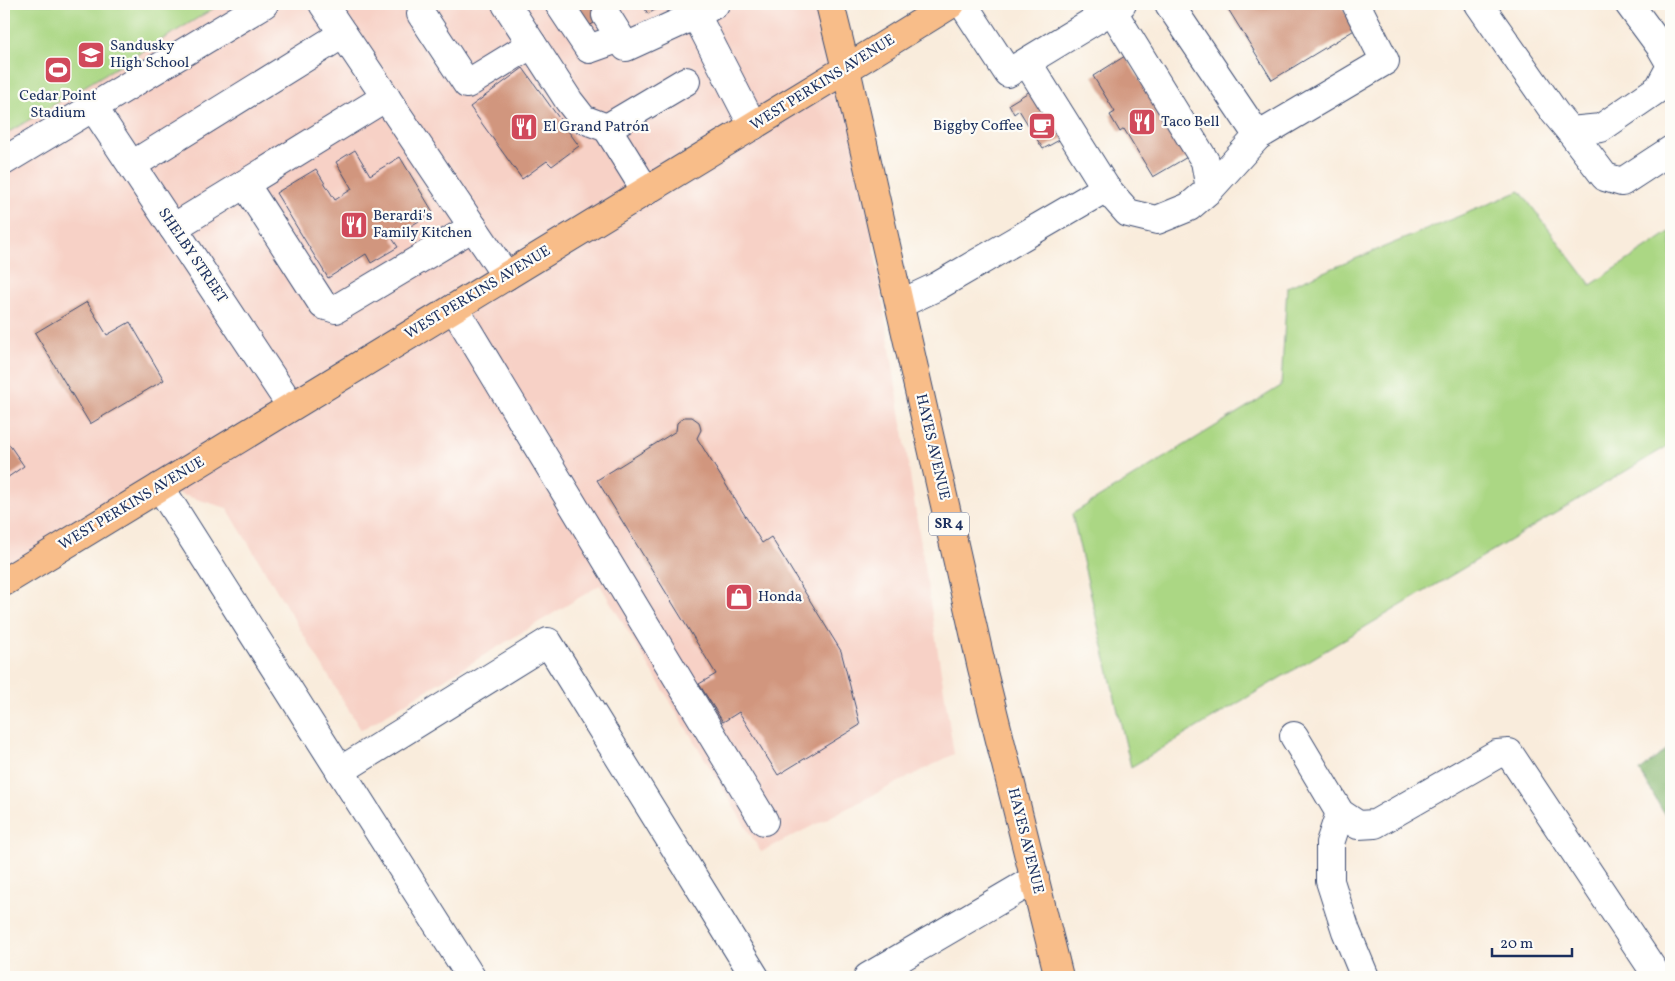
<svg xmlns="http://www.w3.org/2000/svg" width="1675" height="981" font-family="Vollkorn,serif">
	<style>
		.built { fill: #f7d1c6 }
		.green { fill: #abd784; stroke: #638371 }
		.forest { fill: #88b872; stroke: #527468 }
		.building { fill: #d1967e }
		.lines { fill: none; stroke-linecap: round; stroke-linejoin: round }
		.minor-casing { stroke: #3c4b71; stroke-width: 30 }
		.major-casing { stroke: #3c4b71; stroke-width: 30 }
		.minor { stroke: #fff; stroke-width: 28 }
		.major { stroke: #f8bd89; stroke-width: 28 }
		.labels { text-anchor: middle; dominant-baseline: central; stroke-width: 4.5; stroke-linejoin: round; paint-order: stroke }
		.shield { fill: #fdfcf7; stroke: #5f6c8c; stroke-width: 1 }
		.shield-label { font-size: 14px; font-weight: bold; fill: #1b2f5e }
		.poi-label { font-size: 15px; fill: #1b2f5e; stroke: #fdfcf7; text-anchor: start }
		.street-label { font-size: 15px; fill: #1b2f5e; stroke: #fdfcf7 }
	</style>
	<rect width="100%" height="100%" fill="#fdfcf7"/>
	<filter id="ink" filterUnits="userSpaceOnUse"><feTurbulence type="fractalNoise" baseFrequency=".02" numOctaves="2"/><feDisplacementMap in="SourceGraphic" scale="10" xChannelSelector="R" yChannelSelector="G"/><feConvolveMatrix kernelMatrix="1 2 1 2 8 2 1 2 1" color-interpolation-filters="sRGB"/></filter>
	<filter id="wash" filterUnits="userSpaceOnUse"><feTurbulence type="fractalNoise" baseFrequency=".0096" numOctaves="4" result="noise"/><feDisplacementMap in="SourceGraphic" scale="20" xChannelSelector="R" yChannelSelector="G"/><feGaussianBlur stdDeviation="1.12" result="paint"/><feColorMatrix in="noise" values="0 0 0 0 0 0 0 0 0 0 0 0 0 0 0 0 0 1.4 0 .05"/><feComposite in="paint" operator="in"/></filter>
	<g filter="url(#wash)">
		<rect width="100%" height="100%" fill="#f9ecdc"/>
		<!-- built -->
		<polygon class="built" points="4,4 830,4 846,69 954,754 761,852 600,585 361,730 227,508 159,488 4,582"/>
		<!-- green -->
		<g class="green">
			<polygon points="4,4 221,4 4,135"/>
			<polygon points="1520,191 1591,285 1671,231 1671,444 1131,767 1072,514 1281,386 1287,287"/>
		</g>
		<!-- forest -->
		<polygon class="forest" points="1671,746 1671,826 1640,771"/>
		<g id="blocks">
			<!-- building -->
			<g class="building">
				<polygon points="569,4 626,4 584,29"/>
				<polygon points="642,4 665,4 648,14"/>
				<polygon points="1225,4 1340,4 1356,29 1272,80"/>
				<polygon points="1125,56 1153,102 1156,100 1189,156 1153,177 1124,129 1120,132 1110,115 1115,112 1093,76"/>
				<polygon points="523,68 579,146 552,166 547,161 522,179 470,107"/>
				<polygon points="1040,85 1063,138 1043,149 1019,110 1014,114 1009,104"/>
				<polygon points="355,150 370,175 400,157 433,212 392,238 398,247 371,263 366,254 328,278 276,193 316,169 335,200 352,189 336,162"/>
				<polygon points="87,302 107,335 130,322 164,380 90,424 35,333"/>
				<polygon points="684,417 692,417 699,422 701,430 697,438 762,543 771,537 841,651 860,725 778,775 739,712 723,722 699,684 716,674 597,480 676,431 677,423"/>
				<polygon points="4,437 24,466 4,480"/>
			</g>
		</g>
	</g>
	<g filter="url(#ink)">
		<use href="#blocks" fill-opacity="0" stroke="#3c4b71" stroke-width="1"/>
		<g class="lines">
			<!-- minor casing -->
			<g class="minor-casing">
				<g id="minor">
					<polyline points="323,4 506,276"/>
					<polyline points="506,4 569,101 583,119 607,128"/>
					<polyline points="559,4 589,49 620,38"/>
					<polyline points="715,4 696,15 753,126"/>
					<polyline points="963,4 1008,73 1122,4"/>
					<polyline points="1169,4 1258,136 1385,61 1356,4"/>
					<polyline points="1479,4 1555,113 1570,131 1601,128 1659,88 1671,66"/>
					<polyline points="1629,4 1660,46 1671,65"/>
					<polyline points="1112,10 1205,161 1210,189"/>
					<polyline points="421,14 467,84 532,44"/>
					<polyline points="606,15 626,47 696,15"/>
					<polyline points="1027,62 1106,188 1128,213 1157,220 1189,207 1210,189 1258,136"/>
					<polyline points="93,107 291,406"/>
					<polyline points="1570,131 1605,177 1622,182 1671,150"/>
					<polyline points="4,161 264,4"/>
					<polyline points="132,165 343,34"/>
					<polyline points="245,184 323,305 336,309 473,227"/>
					<polyline points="646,191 607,128 686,81"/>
					<polyline points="173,228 386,97"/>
					<polyline points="900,304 936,287 1106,188"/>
					<polyline points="454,308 764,821"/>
					<polyline points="160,487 471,977"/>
					<polyline points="1294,736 1340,813 1358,825 1375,824 1497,754 1509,753 1658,977"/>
					<polyline points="340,771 548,642 755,977"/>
					<polyline points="1340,813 1330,843 1330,881 1346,931 1365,977"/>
					<polyline points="868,977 1035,879"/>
				</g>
			</g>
			<!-- major casing -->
			<g class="major-casing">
				<g id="major">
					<polyline points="830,4 846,69 982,668 1059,977"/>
					<polyline points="4,582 846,69 951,4"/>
				</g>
			</g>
			<!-- minor -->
			<use href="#minor" class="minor"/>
			<!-- major -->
			<use href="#major" class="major"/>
		</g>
	</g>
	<!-- icons -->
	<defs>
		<g id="school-square" transform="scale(1.4375)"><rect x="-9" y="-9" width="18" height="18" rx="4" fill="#d1495b" stroke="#fdfcf7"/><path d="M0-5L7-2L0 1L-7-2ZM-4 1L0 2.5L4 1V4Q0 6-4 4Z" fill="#fff"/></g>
		<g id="stadium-square" transform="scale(1.4375)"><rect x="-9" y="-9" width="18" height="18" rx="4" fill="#d1495b" stroke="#fdfcf7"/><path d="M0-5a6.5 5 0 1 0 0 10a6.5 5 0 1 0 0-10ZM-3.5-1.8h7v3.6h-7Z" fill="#fff"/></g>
		<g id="restaurant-square" transform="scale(1.4375)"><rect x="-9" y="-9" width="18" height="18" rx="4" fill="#d1495b" stroke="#fdfcf7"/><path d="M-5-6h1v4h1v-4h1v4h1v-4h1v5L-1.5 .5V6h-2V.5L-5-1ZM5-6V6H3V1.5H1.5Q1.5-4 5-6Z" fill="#fff"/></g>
		<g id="cafe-square" transform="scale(1.4375)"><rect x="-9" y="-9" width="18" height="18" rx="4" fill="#d1495b" stroke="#fdfcf7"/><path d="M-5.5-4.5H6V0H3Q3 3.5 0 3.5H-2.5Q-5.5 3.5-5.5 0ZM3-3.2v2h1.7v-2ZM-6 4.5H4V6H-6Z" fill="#fff"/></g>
		<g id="shop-square" transform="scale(1.4375)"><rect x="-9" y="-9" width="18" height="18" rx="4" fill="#d1495b" stroke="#fdfcf7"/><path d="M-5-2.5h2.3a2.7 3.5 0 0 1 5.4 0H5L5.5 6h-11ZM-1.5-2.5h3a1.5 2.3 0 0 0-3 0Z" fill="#fff"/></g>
	</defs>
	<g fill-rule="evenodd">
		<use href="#school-square" x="91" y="55"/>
		<use href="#stadium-square" x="58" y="70"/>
		<use href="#restaurant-square" x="1142" y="122"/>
		<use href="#cafe-square" x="1042" y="126"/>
		<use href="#restaurant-square" x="524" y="127"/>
		<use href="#restaurant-square" x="354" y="225"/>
		<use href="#shop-square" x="739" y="597"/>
	</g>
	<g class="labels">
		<!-- shield labels -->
		<rect class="shield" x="929" y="512.5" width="40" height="23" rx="4"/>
		<g class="shield-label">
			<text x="949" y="524">SR 4</text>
		</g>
		<!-- poi labels -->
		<g class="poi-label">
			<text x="110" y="46">Sandusky<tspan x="110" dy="17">High School</tspan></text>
			<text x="58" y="96" text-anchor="middle">Cedar Point<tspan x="58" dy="17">Stadium</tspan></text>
			<text x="1161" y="122">Taco Bell</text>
			<text x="1023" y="126" text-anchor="end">Biggby Coffee</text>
			<text x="543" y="127">El Grand Patrón</text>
			<text x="373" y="216">Berardi's<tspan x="373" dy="17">Family Kitchen</tspan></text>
			<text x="758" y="597">Honda</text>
		</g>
		<!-- street labels -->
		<g class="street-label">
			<text transform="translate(823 83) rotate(-32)">WEST PERKINS AVENUE</text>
			<text transform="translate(192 256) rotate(56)">SHELBY STREET</text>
			<text transform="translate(478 293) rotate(-31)">WEST PERKINS AVENUE</text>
			<text transform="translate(932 447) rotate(77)">HAYES AVENUE</text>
			<text transform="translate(132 504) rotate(-31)">WEST PERKINS AVENUE</text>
			<text transform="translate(1025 841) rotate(76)">HAYES AVENUE</text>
		</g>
	</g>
	<!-- margin -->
	<rect width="1675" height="981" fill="none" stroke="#fdfcf7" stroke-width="20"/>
	<!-- scale -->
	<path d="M1492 948v8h80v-8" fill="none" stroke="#1b2f5e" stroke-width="2.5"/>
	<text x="1500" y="948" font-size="15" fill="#1b2f5e" stroke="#fdfcf7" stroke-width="4" paint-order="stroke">20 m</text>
</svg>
